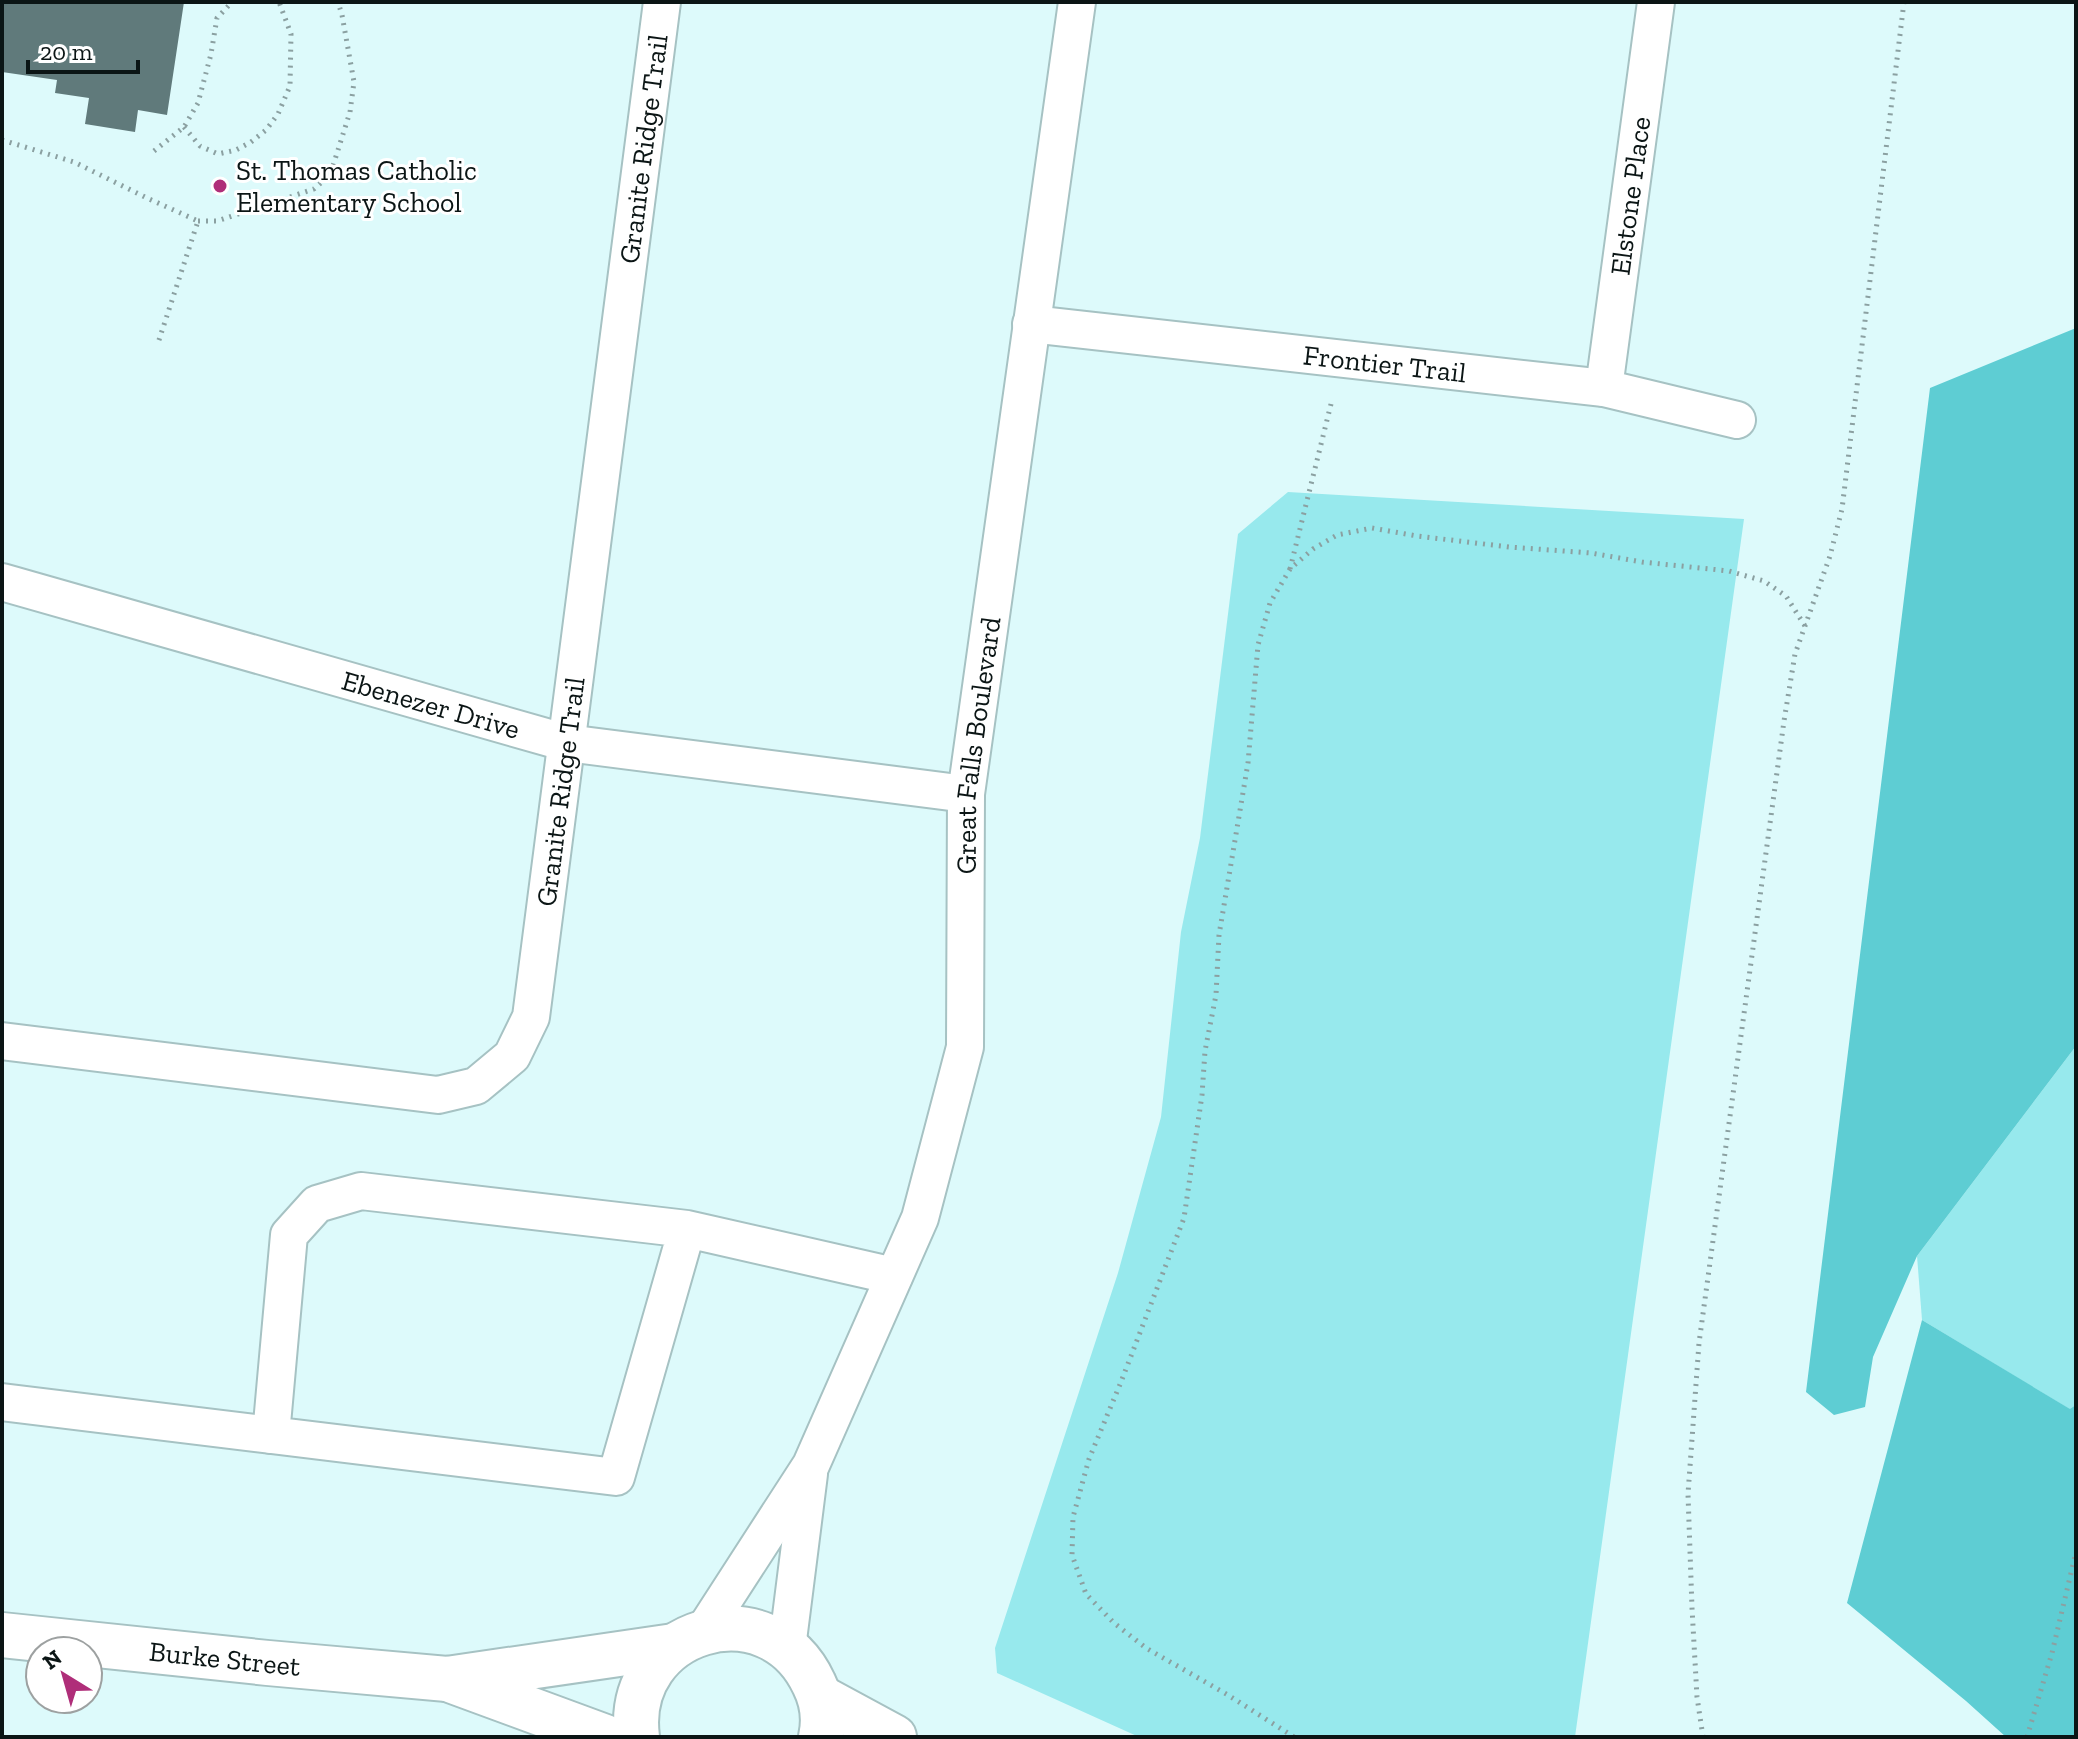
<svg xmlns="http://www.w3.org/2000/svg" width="2078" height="1739" font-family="'Zilla Slab',serif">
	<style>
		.green { fill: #97e9ed }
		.forest { fill: #5ecdd3 }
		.building { fill: #607a7b }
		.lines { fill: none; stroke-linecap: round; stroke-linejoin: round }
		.minor-casing { stroke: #a6c2c3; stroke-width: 40 }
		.tertiary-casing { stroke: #a6c2c3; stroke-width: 48 }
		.path { stroke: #8ba0a1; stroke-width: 5; stroke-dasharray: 2 6; stroke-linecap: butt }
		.minor { stroke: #fff; stroke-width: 36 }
		.tertiary { stroke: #fff; stroke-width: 44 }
		.poi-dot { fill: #af2e79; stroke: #fff; stroke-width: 3 }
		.labels { text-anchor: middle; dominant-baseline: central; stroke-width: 6; stroke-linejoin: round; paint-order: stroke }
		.street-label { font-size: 28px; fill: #0b1515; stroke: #fff }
		.poi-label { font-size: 28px; fill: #0b1515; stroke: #fff; text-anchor: start }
	</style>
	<rect width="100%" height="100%" fill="#ddfafb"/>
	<!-- green -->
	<g class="green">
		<polygon points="1288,492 1744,519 1575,1737 1139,1737 997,1673 995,1648 1118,1273 1161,1117 1181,932 1200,838 1238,534"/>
		<polygon points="2076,1046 2076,1405 2071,1410 1922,1320 1917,1256"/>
	</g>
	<!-- forest -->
	<g class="forest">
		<polygon points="2076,328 2076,1046 1917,1256 1873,1357 1865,1407 1834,1415 1806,1392 1930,388"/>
		<polygon points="1922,1320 2070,1409 2076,1405 2076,1737 2006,1737 1966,1701 1847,1603"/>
	</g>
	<!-- building -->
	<polygon class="building" points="2,2 184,2 167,115 138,110 135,132 85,124 89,98 55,93 57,80 2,72"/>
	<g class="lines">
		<!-- minor casing -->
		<g class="minor-casing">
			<g id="minor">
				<path id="s1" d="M1031 324 1604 388 1737 420"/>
				<path id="s2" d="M1604 388 1656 2"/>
				<path id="s3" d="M2 582 567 743 966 794"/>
				<path id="s4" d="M2 1041 438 1095 476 1086 512 1056 531 1017 662 2"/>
				<polyline points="687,1229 616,1477 271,1435 289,1235 317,1204 361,1191 687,1229 894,1276"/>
				<polyline points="2,1402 271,1435"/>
				<path id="s5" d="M703 1632 811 1465 920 1218 965 1047 966 794 1077 2"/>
				<polyline points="787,1648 809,1474"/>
			</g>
		</g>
		<!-- tertiary casing -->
		<g class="tertiary-casing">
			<g id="tertiary">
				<path id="s6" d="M2 1635 268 1663 447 1679 674 1646"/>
				<polyline points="453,1681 605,1737"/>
				<polyline points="820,1697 894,1737"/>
				<path d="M637 1737C623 1629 768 1585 814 1684 822 1700 825 1719 821 1737"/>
			</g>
		</g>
		<!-- path -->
		<g class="path">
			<polyline points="184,127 200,146 218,154 236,150 251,142 266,130 278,114 290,86 291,34 279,2"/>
			<polyline points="2,140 74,162 147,198 198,221 158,343"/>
			<polyline points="154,151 184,127 198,103 211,54 217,18 232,2"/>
			<polyline points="198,221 217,221 314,189 324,180 332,169 350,112 354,82 342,15 338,2"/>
			<polyline points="1290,569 1332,400"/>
			<polyline points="1294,1737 1228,1695 1146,1648 1114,1623 1086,1594 1072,1555 1073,1517 1089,1459 1121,1382 1184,1218 1202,1095 1205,1051 1216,995 1219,935 1248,763 1258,645 1270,603 1290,569 1313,549 1337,535 1372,528 1417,536 1509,547 1591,553 1642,562 1729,571 1764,581 1786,596 1805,626"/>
			<polyline points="1703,1737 1697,1697 1692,1608 1688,1494 1699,1343 1784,721 1795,654 1830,556 1842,509 1904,2"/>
			<polyline points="2027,1737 2052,1653 2076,1552"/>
		</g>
		<!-- minor -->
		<use href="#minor" class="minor"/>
		<!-- tertiary -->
		<use href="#tertiary" class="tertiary"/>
	</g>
	<!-- markers -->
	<circle class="poi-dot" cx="220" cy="186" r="8"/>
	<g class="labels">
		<!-- street labels -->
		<g class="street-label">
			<text stroke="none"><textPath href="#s4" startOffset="1444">Granite Ridge Trail</textPath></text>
			<text stroke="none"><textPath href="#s2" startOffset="194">Elstone Place</textPath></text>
			<text stroke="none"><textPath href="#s1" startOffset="356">Frontier Trail</textPath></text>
			<text stroke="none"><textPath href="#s3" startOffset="446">Ebenezer Drive</textPath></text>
			<text stroke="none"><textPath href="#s5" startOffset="948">Great Falls Boulevard</textPath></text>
			<text stroke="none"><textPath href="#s4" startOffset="796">Granite Ridge Trail</textPath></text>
			<text stroke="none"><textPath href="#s6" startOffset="224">Burke Street</textPath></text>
		</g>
		<!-- poi labels -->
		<g class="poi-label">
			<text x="236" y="170">St. Thomas Catholic<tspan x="236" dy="32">Elementary School</tspan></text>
		</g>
	</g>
	<!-- border -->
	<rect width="2078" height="1739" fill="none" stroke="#0b1515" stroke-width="8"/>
	<!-- north arrow -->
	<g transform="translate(64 1675) rotate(323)"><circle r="38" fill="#ffffff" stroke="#9da1a1" stroke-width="2"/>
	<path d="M0-6L14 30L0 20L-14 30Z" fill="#af2e79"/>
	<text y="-12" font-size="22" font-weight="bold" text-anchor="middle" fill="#0b1515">N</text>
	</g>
	<!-- scale -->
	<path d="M28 60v12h110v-12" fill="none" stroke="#0b1515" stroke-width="4"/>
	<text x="40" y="60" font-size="24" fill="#0b1515" stroke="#ffffff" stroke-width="6" paint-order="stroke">20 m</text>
</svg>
